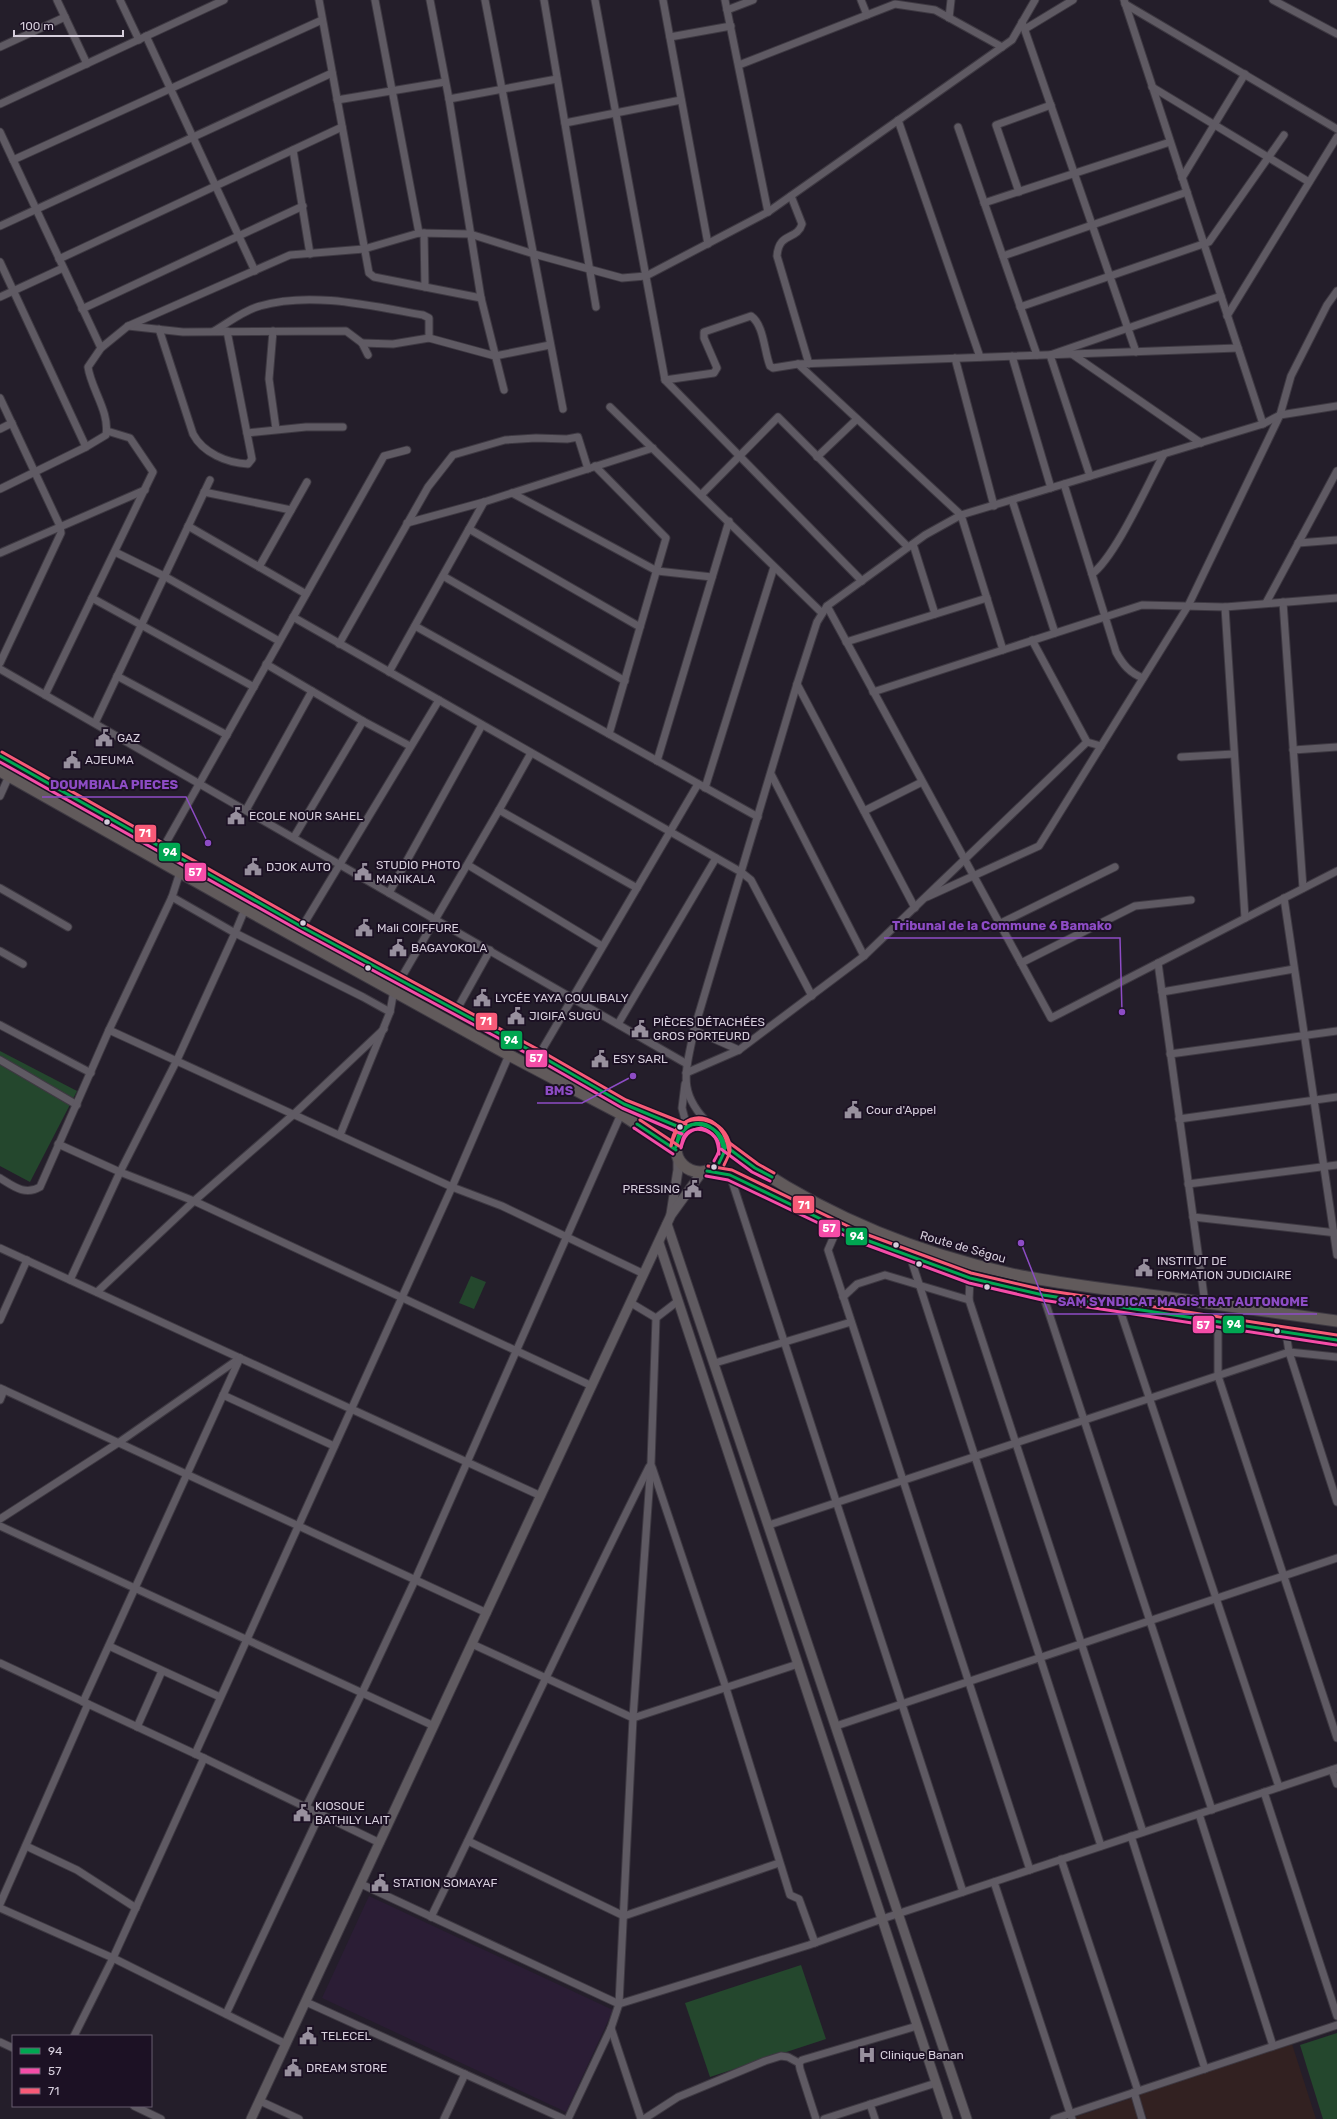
<svg xmlns="http://www.w3.org/2000/svg" width="1337" height="2119" font-family="Rubik,sans-serif">
	<style>
		.commercial { fill: #322121 }
		.built { fill: #2b1d35 }
		.green { fill: #24472d }
		.lines { fill: none; stroke-linecap: round; stroke-linejoin: round }
		.minor-casing { stroke: #3e3942; stroke-width: 9 }
		.secondary-casing { stroke: #3e3942; stroke-width: 11 }
		.trunk-casing { stroke: #3e3942; stroke-width: 13 }
		.minor { stroke: #5f5a63; stroke-width: 7 }
		.secondary { stroke: #605b61; stroke-width: 9 }
		.trunk { stroke: #615a5b; stroke-width: 11 }
		.bus-1-casing { stroke: #1c1124; stroke-width: 6 }
		.bus-2-casing { stroke: #1c1124; stroke-width: 6 }
		.bus-3-casing { stroke: #1c1124; stroke-width: 6 }
		.bus-1 { stroke: #00a651; stroke-width: 3 }
		.bus-2 { stroke: #f54da8; stroke-width: 3 }
		.bus-3 { stroke: #f75a77; stroke-width: 3 }
		.bus-dot { fill: #d6cedc; stroke: #1c1124; stroke-width: 1.5 }
		.labels { text-anchor: middle; dominant-baseline: central; stroke-width: 4; stroke-linejoin: round; paint-order: stroke }
		.poi-label { font-size: 12px; fill: #d6cedc; stroke: #1c1124; text-anchor: start }
		.street-label { font-size: 12px; fill: #d6cedc; stroke: #1c1124 }
		.leader { fill: none; stroke: #8d4cc5; stroke-width: 1.5 }
		.callout-dot { fill: #8d4cc5; stroke: #1c1124; stroke-width: 1.5 }
		.callout-label { font-size: 13px; text-anchor: middle; font-weight: bold; fill: #8d4cc5; stroke: #1c1124; stroke-width: 4; stroke-linejoin: round; paint-order: stroke }
		.line-badge { stroke: #1c1124; stroke-width: 1.5 }
		.badge-label { font-size: 11px; text-anchor: middle; font-weight: bold; fill: #fff }
	</style>
	<rect width="100%" height="100%" fill="#241e2a"/>
	<!-- commercial -->
	<g class="commercial">
		<polygon points="1292,2044 1316,2119 1147,2119 1138,2093"/>
		<polygon points="1135,2097 1142,2119 1075,2119 1075,2117"/>
	</g>
	<!-- built -->
	<polygon class="built" points="369,1896 613,2010 566,2112 322,1998"/>
	<!-- green -->
	<g class="green">
		<polygon points="0,1051 77,1091 30,1182 0,1166"/>
		<polygon points="471,1276 486,1282 474,1309 459,1303"/>
		<polygon points="801,1965 826,2039 710,2077 685,2003"/>
		<polygon points="1337,2033 1337,2119 1323,2119 1300,2045"/>
	</g>
	<g class="lines">
		<!-- minor casing -->
		<g class="minor-casing">
			<g id="minor">
				<polyline points="57,0 87,64"/>
				<polyline points="120,0 139,40"/>
				<polyline points="319,0 369,273 374,277 481,298"/>
				<polyline points="375,0 419,233"/>
				<polyline points="430,0 449,99 481,298 504,390"/>
				<polyline points="485,0 563,409"/>
				<polyline points="544,0 596,307"/>
				<polyline points="595,0 665,380 862,581"/>
				<polyline points="663,0 708,244"/>
				<polyline points="725,0 768,212"/>
				<polyline points="861,0 867,15"/>
				<polyline points="1124,0 1263,424"/>
				<polyline points="1273,0 1337,34"/>
				<polyline points="1125,4 1337,129"/>
				<polyline points="727,10 753,0"/>
				<polyline points="949,18 951,0"/>
				<polyline points="1022,22 1136,352"/>
				<polyline points="1025,29 1073,0"/>
				<polyline points="146,36 255,271"/>
				<polyline points="670,37 731,26"/>
				<polyline points="0,47 65,17"/>
				<polyline points="739,65 895,4 935,10 1002,47"/>
				<polyline points="1152,87 1309,182"/>
				<polyline points="449,99 557,79"/>
				<polyline points="337,100 445,82"/>
				<polyline points="0,104 224,0"/>
				<polyline points="898,120 980,357"/>
				<polyline points="565,123 681,100"/>
				<polyline points="958,127 1037,355"/>
				<polyline points="0,132 101,348"/>
				<polyline points="293,150 310,254"/>
				<polyline points="13,160 322,20"/>
				<polyline points="1182,178 1245,74"/>
				<polyline points="1019,192 996,125 1051,105"/>
				<path d="M791 196 802 224C797 241 779 231 777 256L809 364"/>
				<polyline points="984,203 1170,142"/>
				<polyline points="0,226 332,73"/>
				<polyline points="424,233 425,287"/>
				<polyline points="1003,256 1187,192"/>
				<polyline points="59,259 342,127"/>
				<polyline points="0,262 86,447"/>
				<polyline points="0,297 63,268"/>
				<polyline points="1020,307 1209,242 1284,135"/>
				<polyline points="82,309 303,206"/>
				<polyline points="1227,316 1337,137"/>
				<polyline points="128,326 183,332 346,331 362,343 368,355"/>
				<path d="M159 329 193 434C203 453 227 463 248 464L252 459 227 331"/>
				<path d="M214 331C228 323 244 310 260 306 311 291 372 306 423 315L429 318V338"/>
				<polyline points="273,331 269,379 276,429"/>
				<polyline points="362,343 393,344 429,338 495,356 550,345"/>
				<polyline points="1072,354 1201,443"/>
				<polyline points="1012,356 1051,488"/>
				<polyline points="955,358 994,506"/>
				<polyline points="798,364 961,515 1003,650"/>
				<path d="M665 380 714 373 717 368 704 338V332L751 316C764 325 764 351 770 366L773 368 798 364 1238 348"/>
				<polyline points="0,398 60,526 61,533 0,663"/>
				<polyline points="610,407 822,613"/>
				<polyline points="0,429 12,423"/>
				<polyline points="247,433 306,427 343,427"/>
				<polyline points="817,457 857,419"/>
				<polyline points="595,466 666,538 609,734"/>
				<polyline points="1090,476 1050,355 1221,296"/>
				<path d="M1064 484 1116 652C1123 665 1130 673 1143 678"/>
				<path d="M0 489 86 447 106 435C110 412 91 389 88 367L101 348 128 326 290 255 364 249 419 233 470 234 534 254 622 278 646 276 768 212 1012 40 1035 0"/>
				<polyline points="204,492 291,510"/>
				<polyline points="512,493 657,571 712,577"/>
				<polyline points="701,495 778,417 908,547"/>
				<polyline points="1012,500 1055,633"/>
				<polyline points="407,523 484,502 653,448"/>
				<polyline points="188,526 306,594"/>
				<polyline points="469,529 640,627"/>
				<polyline points="1298,543 1337,540"/>
				<polyline points="913,544 935,614"/>
				<polyline points="115,552 164,576 279,641"/>
				<polyline points="0,553 145,490"/>
				<polyline points="259,567 307,482"/>
				<path d="M1092 574C1116 556 1148 483 1164 454"/>
				<polyline points="443,576 625,681"/>
				<polyline points="92,598 254,687"/>
				<polyline points="1283,602 1303,888"/>
				<polyline points="1266,603 1337,471"/>
				<polyline points="827,606 1051,1018 1337,871"/>
				<polyline points="1225,607 1245,918"/>
				<polyline points="293,617 741,872 751,880 812,996"/>
				<polyline points="415,626 758,817"/>
				<polyline points="1032,640 1087,742 1101,746"/>
				<polyline points="846,642 987,598"/>
				<polyline points="339,644 428,487 453,455 505,440 536,438 567,439 578,437 588,469"/>
				<polyline points="266,664 363,721 410,746"/>
				<polyline points="0,669 389,893 482,725"/>
				<polyline points="389,672 484,502"/>
				<polyline points="117,676 227,735"/>
				<polyline points="797,684 915,908"/>
				<polyline points="873,692 1142,605 1225,607 1337,598"/>
				<polyline points="45,695 153,472 130,438 107,431"/>
				<polyline points="95,723 210,480"/>
				<polyline points="1293,750 1337,747"/>
				<polyline points="1181,757 1234,754"/>
				<polyline points="657,761 729,521"/>
				<polyline points="771,774 864,956"/>
				<polyline points="705,788 774,567"/>
				<polyline points="0,796 9,776"/>
				<polyline points="246,810 312,691"/>
				<polyline points="499,810 531,753"/>
				<polyline points="864,811 922,782"/>
				<polyline points="294,837 363,721"/>
				<polyline points="163,848 384,456 407,450"/>
				<polyline points="468,865 602,946"/>
				<polyline points="0,888 68,927"/>
				<polyline points="389,893 687,1064"/>
				<polyline points="927,897 1039,846 1188,606 1280,415 1291,376 1327,305 1337,291"/>
				<polyline points="1284,898 1337,1255"/>
				<polyline points="245,909 235,933 363,997 390,1012"/>
				<polyline points="999,924 1115,867"/>
				<polyline points="302,927 439,700"/>
				<polyline points="0,951 23,964"/>
				<polyline points="1021,963 1135,906 1191,900"/>
				<polyline points="1158,963 1205,1303"/>
				<polyline points="400,980 499,810 637,888"/>
				<polyline points="1162,992 1294,969"/>
				<polyline points="456,1011 490,950"/>
				<polyline points="618,1024 716,858"/>
				<polyline points="0,1025 91,1073"/>
				<polyline points="109,1030 452,1187 502,1206 644,1274"/>
				<polyline points="694,1030 739,1050"/>
				<polyline points="1170,1054 1337,1031"/>
				<polyline points="539,1055 698,784"/>
				<polyline points="0,1060 77,1105"/>
				<polyline points="686,1073 739,1050 864,956 1087,742"/>
				<polyline points="685,1084 682,1108 687,1127"/>
				<polyline points="1179,1119 1337,1097"/>
				<path d="M710 1125C676 1092 686 1072 694 1030L797 684 817 622 827 606 925 535 961 515 1263 424 1280 415 1337 406"/>
				<polyline points="340,1135 390,1012 394,990"/>
				<polyline points="58,1144 120,1172 194,1201 592,1386"/>
				<polyline points="730,1175 963,1892"/>
				<path d="M0 1178C13 1186 25 1196 40 1187L109 1030 172 897 180 872"/>
				<polyline points="1188,1184 1337,1165"/>
				<polyline points="1193,1217 1337,1233"/>
				<polyline points="838,1227 828,1250 1030,1870"/>
				<polyline points="0,1248 541,1496"/>
				<polyline points="910,1256 1101,1846"/>
				<polyline points="970,1278 969,1300 1143,1832"/>
				<polyline points="70,1280 120,1172 177,1060 235,933 172,897"/>
				<polyline points="97,1292 194,1201 294,1114 384,1029"/>
				<polyline points="1043,1295 1212,1810"/>
				<polyline points="843,1297 857,1284 885,1275 969,1300"/>
				<polyline points="1119,1307 1279,1787"/>
				<polyline points="656,1318 678,1301"/>
				<polyline points="0,1320 27,1260"/>
				<polyline points="1218,1323 1218,1376 1337,1738"/>
				<polyline points="1286,1333 1289,1352 1337,1502"/>
				<polyline points="715,1363 851,1322"/>
				<polyline points="0,1388 487,1613"/>
				<polyline points="223,1395 334,1446"/>
				<polyline points="0,1400 4,1390"/>
				<polyline points="652,1467 726,1688 790,1895 799,1899 815,1943"/>
				<polyline points="0,1519 118,1443 240,1358"/>
				<polyline points="769,1525 1289,1352 1337,1357"/>
				<polyline points="0,1526 434,1726"/>
				<polyline points="472,1644 633,1718 798,1664"/>
				<polyline points="109,1646 220,1697"/>
				<polyline points="0,1663 204,1758 380,1843"/>
				<polyline points="83,1702 240,1358"/>
				<polyline points="836,1726 1337,1558"/>
				<polyline points="137,1727 162,1671"/>
				<polyline points="195,1754 452,1187 509,1055"/>
				<polyline points="1332,1770 1337,1784"/>
				<polyline points="1264,1792 1337,2016"/>
				<polyline points="306,1807 362,1693 415,1580 621,1114"/>
				<polyline points="1199,1814 1273,2046"/>
				<polyline points="1131,1836 1205,2069"/>
				<polyline points="468,1841 624,1916 779,1863"/>
				<polyline points="26,1846 77,1870 136,1908"/>
				<polyline points="1061,1859 1138,2091"/>
				<polyline points="994,1882 1072,2119"/>
				<polyline points="361,1884 619,2004 809,1945 882,1919 1337,1768"/>
				<polyline points="0,1904 88,1704"/>
				<polyline points="0,1908 113,1958 286,2044"/>
				<path d="M431 1917C504 1767 574 1616 649 1467"/>
				<polyline points="306,2002 564,2119"/>
				<polyline points="226,2014 320,1814"/>
				<polyline points="611,2028 641,2119"/>
				<polyline points="74,2036 113,1958 204,1758"/>
				<polyline points="0,2042 13,2048"/>
				<polyline points="1134,2092 1142,2119"/>
				<polyline points="260,2101 299,2119"/>
				<polyline points="870,2104 875,2119"/>
				<polyline points="134,2106 161,2119"/>
				<polyline points="444,2119 465,2074"/>
				<polyline points="568,2119 611,2028 619,2004 633,1718 651,1463 656,1318 631,1303"/>
				<polyline points="644,2119 678,2097 765,2061 781,2056 788,2057 799,2063"/>
				<polyline points="816,2119 800,2069 799,2063 802,2060 917,2026"/>
				<polyline points="824,2119 936,2083"/>
				<polyline points="1054,2119 1337,2025"/>
			</g>
		</g>
		<!-- secondary casing -->
		<g class="secondary-casing">
			<g id="secondary">
				<polyline points="671,1214 678,1170 678,1159"/>
				<polyline points="667,1224 967,2119"/>
				<polyline points="659,1243 948,2119"/>
				<polyline points="251,2119 671,1215 702,1172"/>
			</g>
		</g>
		<!-- trunk casing -->
		<g class="trunk-casing">
			<g id="trunk">
				<polyline points="0,756 302,927 539,1055 624,1104 684,1129"/>
				<polyline points="0,771 245,909 509,1055 621,1114 676,1150"/>
				<circle cx="700" cy="1148" r="24"/>
				<path d="M724 1145C809 1209 908 1251 1012 1274 1060 1284 1109 1289 1157 1296 1217 1304 1277 1313 1337 1321"/>
				<polyline points="707,1171 730,1175 858,1237 970,1278 1043,1295 1337,1340"/>
			</g>
		</g>
		<!-- minor -->
		<use href="#minor" class="minor"/>
		<!-- secondary -->
		<use href="#secondary" class="secondary"/>
		<!-- trunk -->
		<use href="#trunk" class="trunk"/>
		<!-- bus-1 casing -->
		<g class="bus-1-casing">
			<g id="bus-1">
				<polyline points="0,756 302,927 539,1055 624,1104 684,1129"/>
				<polyline points="637,1124 676,1150"/>
				<polyline points="724,1145 755,1168 772,1177"/>
				<path d="M676 1146C677 1142 678 1137 679 1134 690 1113 730 1129 724 1152 723 1155 721 1159 719 1163"/>
				<path d="M676 1147C685 1111 720 1118 724 1153"/>
				<polyline points="707,1171 730,1175 858,1237 970,1278 1043,1295 1337,1340"/>
			</g>
		</g>
		<!-- bus-2 casing -->
		<g class="bus-2-casing">
			<g id="bus-2">
				<polyline points="0,762 300,931 537,1059 622,1108 682,1134"/>
				<polyline points="634,1128 673,1154"/>
				<path d="M681 1147C682 1144 682 1138 685 1135 695 1122 721 1133 719 1149 719 1153 716 1157 714 1161"/>
				<path d="M681 1148C684 1136 688 1130 701 1128 715 1132 718 1140 719 1154"/>
				<polyline points="721,1149 752,1172 770,1181"/>
				<polyline points="706,1176 728,1180 856,1241 969,1283 1042,1300 1336,1345"/>
			</g>
		</g>
		<!-- bus-3 casing -->
		<g class="bus-3-casing">
			<g id="bus-3">
				<polyline points="2,752 304,923 541,1051 626,1100 686,1124"/>
				<polyline points="640,1120 679,1146"/>
				<polyline points="727,1141 758,1164 774,1173"/>
				<path d="M671 1145C672 1140 673 1134 676 1130 693 1108 732 1123 730 1151 729 1155 726 1161 724 1165"/>
				<path d="M671 1146C681 1104 724 1111 729 1152"/>
				<polyline points="708,1166 732,1170 860,1232 971,1273 1044,1290 1337,1335"/>
			</g>
		</g>
		<!-- bus-1 -->
		<use href="#bus-1" class="bus-1"/>
		<!-- bus-2 -->
		<use href="#bus-2" class="bus-2"/>
		<!-- bus-3 -->
		<use href="#bus-3" class="bus-3"/>
	</g>
	<!-- icons -->
	<defs>
		<g id="civic-bare" transform="scale(1.38)"><path d="M-.6-6.5H3V-4.5H.6V-3L4-1V1h2V6H-6V1h2V-1L-.6-3ZM-1.2 2.5V6h2.4V2.5Z" fill="#98909e" stroke="#1c1124" stroke-width="2.5" paint-order="stroke"/></g>
		<g id="hospital-bare" transform="scale(1.38)"><path d="M-5-5h3v3.5h4V-5h3V5h-3V1.5h-4V5h-3Z" fill="#98909e" stroke="#1c1124" stroke-width="2.5" paint-order="stroke"/></g>
	</defs>
	<g fill-rule="evenodd">
		<use href="#civic-bare" x="104" y="738"/>
		<use href="#civic-bare" x="72" y="760"/>
		<use href="#civic-bare" x="236" y="816"/>
		<use href="#civic-bare" x="253" y="867"/>
		<use href="#civic-bare" x="363" y="872"/>
		<use href="#civic-bare" x="364" y="928"/>
		<use href="#civic-bare" x="398" y="948"/>
		<use href="#civic-bare" x="482" y="998"/>
		<use href="#civic-bare" x="516" y="1016"/>
		<use href="#civic-bare" x="640" y="1029"/>
		<use href="#civic-bare" x="600" y="1059"/>
		<use href="#civic-bare" x="853" y="1110"/>
		<use href="#civic-bare" x="693" y="1189"/>
		<use href="#civic-bare" x="1144" y="1268"/>
		<use href="#civic-bare" x="302" y="1813"/>
		<use href="#civic-bare" x="380" y="1883"/>
		<use href="#civic-bare" x="308" y="2036"/>
		<use href="#hospital-bare" x="867" y="2055"/>
		<use href="#civic-bare" x="293" y="2068"/>
	</g>
	<!-- markers -->
	<g class="bus-dot">
		<circle cx="107" cy="822" r="3.5"/>
		<circle cx="303" cy="923" r="3.5"/>
		<circle cx="368" cy="968" r="3.5"/>
		<circle cx="680" cy="1127" r="3.5"/>
		<circle cx="714" cy="1167" r="3.5"/>
		<circle cx="896" cy="1245" r="3.5"/>
		<circle cx="919" cy="1264" r="3.5"/>
		<circle cx="987" cy="1287" r="3.5"/>
		<circle cx="1277" cy="1331" r="3.5"/>
	</g>
	<g class="labels">
		<!-- poi labels -->
		<g class="poi-label">
			<text x="117" y="738">GAZ</text>
			<text x="85" y="760">AJEUMA</text>
			<text x="249" y="816">ECOLE NOUR SAHEL</text>
			<text x="376" y="865">STUDIO PHOTO<tspan x="376" dy="14">MANIKALA</tspan></text>
			<text x="266" y="867">DJOK AUTO</text>
			<text x="377" y="928">Mali COIFFURE</text>
			<text x="411" y="948">BAGAYOKOLA</text>
			<text x="495" y="998">LYCÉE YAYA COULIBALY</text>
			<text x="529" y="1016">JIGIFA SUGU</text>
			<text x="653" y="1022">PIÈCES DÉTACHÉES<tspan x="653" dy="14">GROS PORTEURD</tspan></text>
			<text x="613" y="1059">ESY SARL</text>
			<text x="866" y="1110">Cour d'Appel</text>
			<text x="680" y="1189" text-anchor="end">PRESSING</text>
			<text x="1157" y="1261">INSTITUT DE<tspan x="1157" dy="14">FORMATION JUDICIAIRE</tspan></text>
			<text x="315" y="1806">KIOSQUE<tspan x="315" dy="14">BATHILY LAIT</tspan></text>
			<text x="393" y="1883">STATION SOMAYAF</text>
			<text x="321" y="2036">TELECEL</text>
			<text x="880" y="2055">Clinique Banan</text>
			<text x="306" y="2068">DREAM STORE</text>
		</g>
		<!-- street labels -->
		<g class="street-label">
			<text transform="translate(963 1247) rotate(16)">Route de Ségou</text>
		</g>
	</g>
	<!-- callouts -->
	<path class="leader" d="M208 843L186 797H42M1122 1012L1120 938H884M633 1076L582 1103H537M1021 1243L1049 1314H1317"/>
	<g class="callout-dot">
		<circle cx="208" cy="843" r="4"/>
		<circle cx="1122" cy="1012" r="4"/>
		<circle cx="633" cy="1076" r="4"/>
		<circle cx="1021" cy="1243" r="4"/>
	</g>
	<g class="callout-label">
		<text x="114" y="789">DOUMBIALA PIECES</text>
		<text x="1002" y="930">Tribunal de la Commune 6 Bamako</text>
		<text x="559" y="1095">BMS</text>
		<text x="1183" y="1306">SAM SYNDICAT MAGISTRAT AUTONOME</text>
	</g>
	<g class="line-badge">
		<rect x="134" y="824" width="23" height="19" rx="4" fill="#f75a77"/>
		<rect x="158" y="842" width="23" height="20" rx="4" fill="#00a651"/>
		<rect x="184" y="862" width="23" height="20" rx="4" fill="#f54da8"/>
		<rect x="475" y="1012" width="23" height="19" rx="4" fill="#f75a77"/>
		<rect x="500" y="1030" width="23" height="20" rx="4" fill="#00a651"/>
		<rect x="525" y="1049" width="23" height="19" rx="4" fill="#f54da8"/>
		<rect x="792" y="1195" width="23" height="19" rx="4" fill="#f75a77"/>
		<rect x="818" y="1219" width="23" height="19" rx="4" fill="#f54da8"/>
		<rect x="845" y="1227" width="23" height="19" rx="4" fill="#00a651"/>
		<rect x="1222" y="1315" width="23" height="19" rx="4" fill="#00a651"/>
		<rect x="1192" y="1315" width="23" height="19" rx="4" fill="#f54da8"/>
	</g>
	<g class="badge-label">
		<text x="145" y="837">71</text>
		<text x="170" y="856">94</text>
		<text x="195" y="876">57</text>
		<text x="486" y="1025">71</text>
		<text x="511" y="1044">94</text>
		<text x="536" y="1062">57</text>
		<text x="804" y="1209">71</text>
		<text x="829" y="1232">57</text>
		<text x="857" y="1240">94</text>
		<text x="1234" y="1328">94</text>
		<text x="1203" y="1329">57</text>
	</g>
	<!-- legend -->
	<rect x="12" y="2035" width="140" height="72" fill="#1c1124" stroke="#665d6e"/>
	<rect x="20" y="2048" width="20" height="6" fill="#00a651" stroke="#665d6e"/>
	<text x="48" y="2055" font-size="12" fill="#d6cedc">94</text>
	<rect x="20" y="2068" width="20" height="6" fill="#f54da8" stroke="#665d6e"/>
	<text x="48" y="2075" font-size="12" fill="#d6cedc">57</text>
	<rect x="20" y="2088" width="20" height="6" fill="#f75a77" stroke="#665d6e"/>
	<text x="48" y="2095" font-size="12" fill="#d6cedc">71</text>
	<!-- scale -->
	<path d="M14 30v6h109v-6" fill="none" stroke="#d6cedc" stroke-width="2"/>
	<text x="20" y="30" font-size="12" fill="#d6cedc" stroke="#1c1124" stroke-width="3" paint-order="stroke">100 m</text>
</svg>
